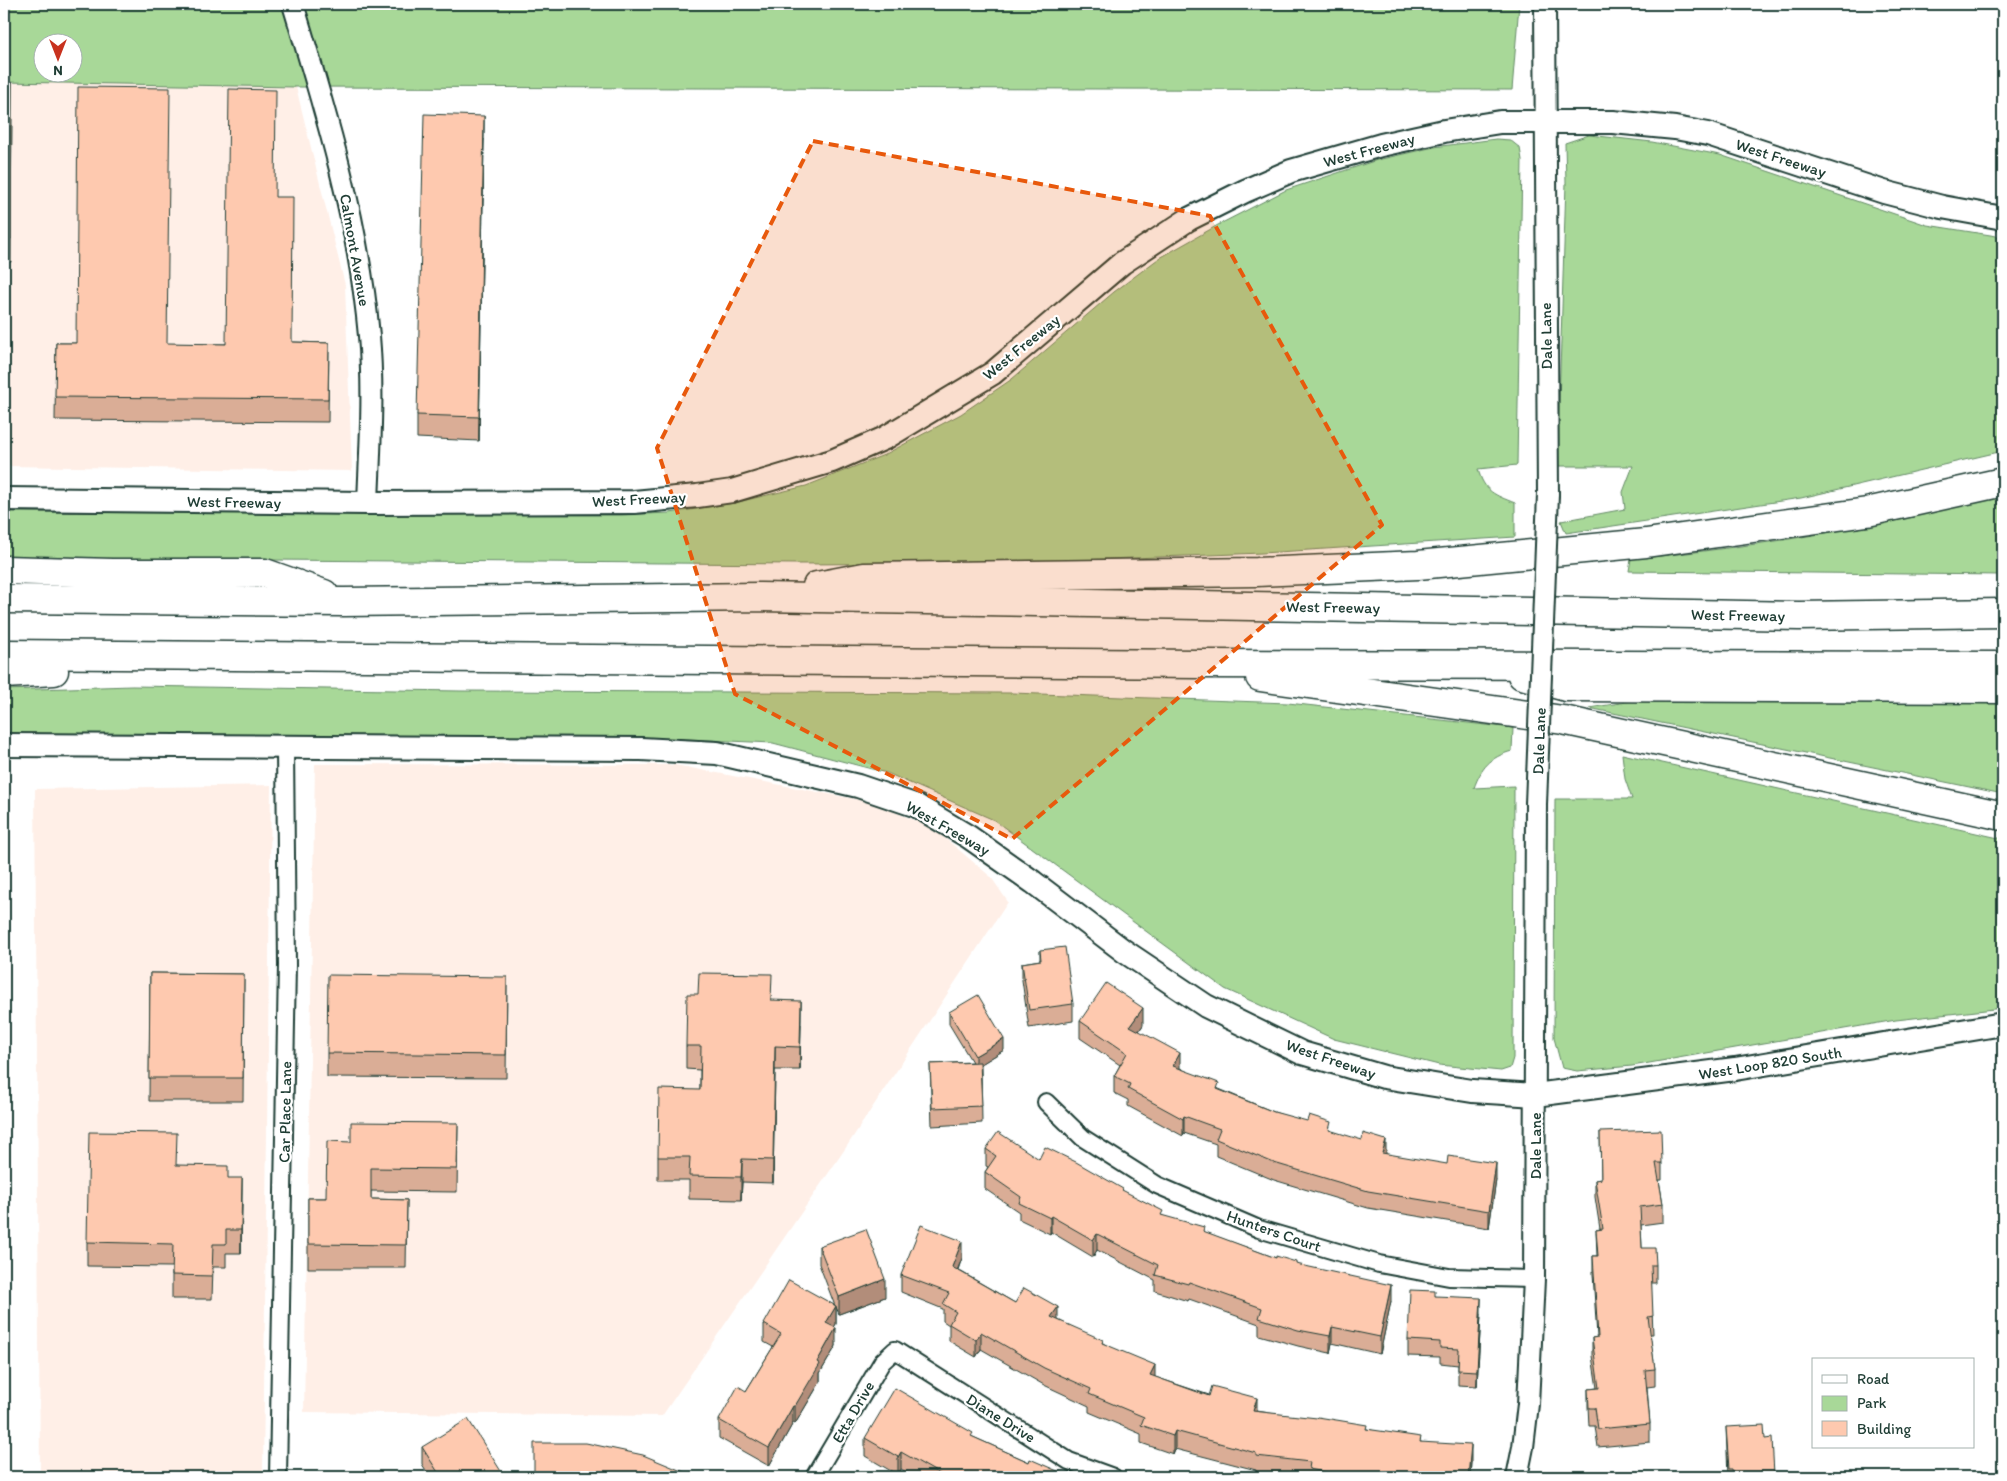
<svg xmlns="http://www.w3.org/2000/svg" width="2007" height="1481" font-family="Itim,sans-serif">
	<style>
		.built { fill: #ffefe7 }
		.green { fill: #a8d898; stroke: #648a66; fill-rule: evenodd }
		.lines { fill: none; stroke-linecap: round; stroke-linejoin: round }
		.minor-casing { stroke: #1f3d34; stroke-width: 20 }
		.tertiary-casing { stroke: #1f3d34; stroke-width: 24 }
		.secondary-casing { stroke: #1f3d34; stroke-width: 26 }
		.motorway-casing { stroke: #1f3d34; stroke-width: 31 }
		.minor { stroke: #fff; stroke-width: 16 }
		.tertiary { stroke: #fff; stroke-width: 20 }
		.secondary { stroke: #fff; stroke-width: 22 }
		.motorway { stroke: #fff; stroke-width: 28 }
		.tertiary-bridge-casing { stroke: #1f3d34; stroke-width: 24; stroke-linecap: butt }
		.tertiary-bridge { stroke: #fff; stroke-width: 20 }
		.wall { fill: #daad96; stroke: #1f3d34 }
		.shaded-wall { fill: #b28d7a; stroke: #1f3d34 }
		.building { fill: #fec9af; stroke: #1f3d34 }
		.marked { fill: #e8590c; fill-opacity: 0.2; stroke: #e8590c; stroke-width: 4; stroke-dasharray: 10 6; stroke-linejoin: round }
		.labels { text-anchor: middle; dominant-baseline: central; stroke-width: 4.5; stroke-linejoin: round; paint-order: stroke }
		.street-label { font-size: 16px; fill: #1f3d34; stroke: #fff }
	</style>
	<rect width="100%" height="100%" fill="#fff"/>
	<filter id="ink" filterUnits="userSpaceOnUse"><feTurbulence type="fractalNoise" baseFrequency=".02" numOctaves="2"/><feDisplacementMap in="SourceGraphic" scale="10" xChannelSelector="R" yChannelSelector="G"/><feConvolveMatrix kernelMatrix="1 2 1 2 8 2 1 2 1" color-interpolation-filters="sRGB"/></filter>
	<g filter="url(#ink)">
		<!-- built -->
		<g class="built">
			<polygon points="4,82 296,87 345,285 352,471 4,466"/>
			<polygon points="315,764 675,765 871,802 933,828 991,877 1008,902 845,1149 662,1416 304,1412"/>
			<polygon points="271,785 263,1477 40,1477 35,789"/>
		</g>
		<!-- green -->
		<g class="green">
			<path d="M4 4H1519L1512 90 296 87 4 82ZM42 42H72V72H42Z"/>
			<polygon points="1589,135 1652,142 1720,155 1927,225 2003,237 2003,451 1801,498 1566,533 1561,521 1625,509 1623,492 1633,466 1557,466 1566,183 1565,143"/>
			<path d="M1496 139 1510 140 1520 148 1522 160 1517 465 1478 469C1484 492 1495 495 1515 503V537L1262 553 1003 563 798 564 4 558V512L621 515 670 513 729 504 806 486 884 455 961 414 1012 379 1114 292 1158 259 1218 225 1286 190 1377 160 1434 147Z"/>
			<path d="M2003 495V575L1629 571 1631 559C1714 551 1798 539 1880 523 1921 515 1962 504 2003 495Z"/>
			<path d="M132 686 460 691 1012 693 1288 703 1513 728 1512 751C1490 757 1481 768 1474 788L1514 786 1513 1058 1510 1068 1501 1071 1439 1065 1334 1039 1225 989 994 820 887 773 773 743 686 739 4 734V690Z"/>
			<polygon points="1633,701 2003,703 2003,794 1589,708"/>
			<polygon points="1622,754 2003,839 2003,1008 1896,1020 1632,1066 1577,1071 1562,1068 1554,1038 1555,799 1632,799 1625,779"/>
		</g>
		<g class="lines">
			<!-- minor casing -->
			<g class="minor-casing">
				<g id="minor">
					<polyline points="1046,1102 1083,1138 1157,1185 1259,1229 1379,1264 1449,1277 1534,1279"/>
					<polyline points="278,1477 287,965 285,748"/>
					<polyline points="814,1477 882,1362 895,1350 1069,1461 1113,1477"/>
				</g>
			</g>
			<!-- tertiary casing -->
			<g class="tertiary-casing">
				<g id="tertiary">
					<path d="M293 4C326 113 359 222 369 336 374 392 370 448 368 503"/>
					<polyline points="1545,4 1548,494"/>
					<polyline points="1517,1477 1523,1447 1528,1404 1534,1279 1536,804"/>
				</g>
			</g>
			<!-- secondary casing -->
			<g class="secondary-casing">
				<g id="secondary">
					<polyline points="4,499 368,503 634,502 697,496 732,491 832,461 885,438 993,373 1122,263 1189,219 1245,191 1291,171 1381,145 1444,131 1500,122 1613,122 1675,128 1708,134 1884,192 1942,207 2003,218"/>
					<polyline points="4,745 641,749 717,753 858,786 917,806 969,837 1033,882 1124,951 1206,1006 1302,1053 1384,1077 1472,1091 1535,1095 1735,1069 2003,1024"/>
				</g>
			</g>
			<!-- motorway casing -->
			<g class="motorway-casing">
				<g id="motorway">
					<polyline points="4,570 112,573 265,573 324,594"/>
					<polyline points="817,586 864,577 1257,572 1418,565 1646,543 1867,512 2003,482"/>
					<polyline points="4,599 344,602 760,597 1799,616 2003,613"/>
					<polyline points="4,654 1200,664 2003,666"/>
					<polyline points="4,674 54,671"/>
					<polyline points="1522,675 1566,687 2003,689"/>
					<polyline points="1260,677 1563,720 2003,816"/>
				</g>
			</g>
			<!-- minor -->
			<use href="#minor" class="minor"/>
			<!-- tertiary -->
			<use href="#tertiary" class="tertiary"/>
			<!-- secondary -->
			<use href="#secondary" class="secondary"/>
			<!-- motorway -->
			<use href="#motorway" class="motorway"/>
			<!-- tertiary-bridge casing -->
			<g class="tertiary-bridge-casing">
				<polyline id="tertiary-bridge" points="1536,804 1548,494"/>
			</g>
			<!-- tertiary-bridge -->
			<use href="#tertiary-bridge" class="tertiary-bridge"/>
		</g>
		<!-- wall -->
		<g class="wall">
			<polygon points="4,82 12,83 11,262 6,262 5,390 4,390"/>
			<polygon points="484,139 479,441 417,438 417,415"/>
			<polygon points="275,197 292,342 329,343 328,422 55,420 56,343 226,344"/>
			<polygon points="1040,950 1073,1004 1073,1021 1029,1028 1022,980 1022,963 1040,960"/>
			<polygon points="150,973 244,974 243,1101 149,1101"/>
			<polygon points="507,977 506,1078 327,1077 327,1053"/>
			<polygon points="772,1000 801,1024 800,1070 775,1070 773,1183 742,1182 741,1200 689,1199 689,1180 658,1180 658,1157 700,1090 700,1070 686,1069 686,1046"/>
			<polygon points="949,1012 1004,1050 981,1064 982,1123 932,1126 930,1064 972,1062 949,1024"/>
			<polygon points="1080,1021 1143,1025 1139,1031 1180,1068 1219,1089 1274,1112 1331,1131 1386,1154 1496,1180 1489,1228 1368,1208 1274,1180 1216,1156 1216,1144 1184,1133 1183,1136 1128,1106 1128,1100 1114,1093 1114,1076 1120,1065 1080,1038"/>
			<polygon points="458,1123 457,1192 371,1191 371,1199 407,1200 406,1268 308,1268 308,1198 326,1198 351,1142"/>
			<polygon points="1600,1132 1662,1163 1662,1180 1659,1180 1663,1204 1663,1222 1641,1225 1642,1248 1656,1265 1656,1283 1651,1283 1653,1334 1650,1334 1655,1369 1655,1386 1647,1387 1650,1424 1650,1442 1598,1447 1595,1426 1589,1426 1588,1406 1588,1389 1597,1388 1592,1356 1592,1338 1597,1337 1593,1274 1593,1256 1597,1256 1596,1230 1600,1229 1595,1197 1595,1180 1601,1179"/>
			<polygon points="986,1149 1039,1159 1123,1191 1163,1216 1204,1232 1276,1258 1296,1264 1391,1301 1380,1354 1332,1343 1330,1353 1298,1346 1259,1335 1259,1324 1189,1299 1188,1301 1155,1291 1155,1280 1097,1250 1093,1257 1051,1232 1050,1234 1019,1219 1019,1212 985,1189 985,1172 988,1167 986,1166"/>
			<polygon points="177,1165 228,1178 242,1202 241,1253 226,1253 226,1267 213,1267 212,1299 172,1299 172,1267 87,1266 87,1242"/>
			<polygon points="819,1246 885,1297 839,1314 836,1307 836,1324 834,1327 836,1346 820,1373 820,1382 795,1424 793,1423 769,1466 719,1438 719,1420 746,1391 773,1347 764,1342 764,1324 835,1306 819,1264"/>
			<polygon points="962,1258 958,1270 1015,1303 1058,1320 1103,1343 1155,1377 1257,1411 1367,1429 1421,1442 1471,1462 1470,1477 1287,1477 1256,1474 1256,1470 1175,1449 1173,1454 1141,1443 1141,1434 1089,1412 1089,1406 1044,1385 981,1349 976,1357 949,1341 949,1325 943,1321 943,1309 901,1292 901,1275"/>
			<polygon points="1435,1296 1481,1314 1477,1386 1458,1385 1458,1365 1440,1363 1440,1357 1408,1356 1408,1340"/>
			<polygon points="1726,1427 1765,1439 1774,1474 1782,1477 1728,1477"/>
			<polygon points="973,1437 1029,1462 1067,1477 915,1477 901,1469 898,1475 865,1456 865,1438"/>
			<polygon points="422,1447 504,1477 430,1477 422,1464"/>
		</g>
		<!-- shaded-wall -->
		<g class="shaded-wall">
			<polygon points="484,116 484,139 479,441 479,417"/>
			<polygon points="801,1001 801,1024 800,1070 800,1047"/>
			<polygon points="1143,1008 1143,1025 1130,1044 1130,1026"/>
			<polygon points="1004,1039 1004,1050 975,1068 975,1056"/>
			<polygon points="775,1046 775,1070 773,1183 773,1160"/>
			<polygon points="1180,1053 1180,1070 1173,1066"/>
			<polygon points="1184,1116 1184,1133 1183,1136 1183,1119"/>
			<polygon points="1386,1140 1386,1157 1382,1153"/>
			<polygon points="742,1159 742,1182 741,1200 741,1177"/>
			<polygon points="1496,1163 1496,1180 1489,1228 1489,1211"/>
			<polygon points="242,1178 242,1202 241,1253 241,1230"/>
			<polygon points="1051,1216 1051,1232 1050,1234 1050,1218"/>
			<polygon points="1097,1234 1097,1250 1093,1257 1093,1240"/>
			<polygon points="962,1241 962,1258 952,1284 952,1267"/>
			<polygon points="885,1279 885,1297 839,1314 839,1297"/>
			<polygon points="1391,1285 1391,1301 1380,1354 1380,1337"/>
			<polygon points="1481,1298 1481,1314 1477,1386 1477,1371"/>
			<polygon points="836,1306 836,1324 826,1341 826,1323"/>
			<polygon points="1058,1307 1058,1324 1051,1317"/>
			<polygon points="1332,1327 1332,1343 1330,1353 1330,1336"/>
			<polygon points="836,1328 836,1346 820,1373 820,1382 795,1424 795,1406 817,1362"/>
			<polygon points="981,1332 981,1349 976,1357 976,1340"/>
			<polygon points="1155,1365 1155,1383 1150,1375"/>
			<polygon points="1257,1398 1257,1416 1253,1411"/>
			<polygon points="793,1406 793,1423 769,1466 769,1448"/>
			<polygon points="1175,1431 1175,1449 1173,1454 1173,1436"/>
			<polygon points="1471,1445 1471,1462 1470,1477 1468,1477"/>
			<polygon points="901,1452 901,1469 898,1475 898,1457"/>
		</g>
		<!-- building -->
		<g class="building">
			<polygon points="4,82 12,83 11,239 6,239 5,368 4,368"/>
			<polygon points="78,87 170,88 167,343 226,344 229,89 276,90 275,197 293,197 292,342 329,343 328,399 55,397 56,343 76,343"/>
			<polygon points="424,114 484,116 479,417 417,415"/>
			<polygon points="1065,947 1073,1004 1029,1010 1022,963 1041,960 1040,950"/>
			<polygon points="150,973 244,974 243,1078 149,1078"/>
			<polygon points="699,973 772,974 771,1000 801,1001 800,1047 775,1046 773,1160 742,1159 741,1177 689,1176 690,1157 658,1157 659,1089 700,1090 701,1046 686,1046 687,994 698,994"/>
			<polygon points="328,975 507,977 506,1055 327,1053"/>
			<polygon points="1106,983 1143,1008 1130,1026 1180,1053 1173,1066 1219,1083 1217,1089 1274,1112 1307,1121 1309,1115 1331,1122 1329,1130 1362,1140 1363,1133 1386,1140 1382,1153 1447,1164 1448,1156 1496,1163 1489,1211 1368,1191 1274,1163 1216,1139 1220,1129 1184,1116 1183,1119 1128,1089 1130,1084 1114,1076 1127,1053 1080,1021"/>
			<polygon points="978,995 1004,1039 975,1056 949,1012"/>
			<polygon points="980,1062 982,1106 932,1108 930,1064"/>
			<polygon points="351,1122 458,1123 457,1169 371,1168 371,1199 407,1200 406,1245 308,1244 308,1198 326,1198 327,1141 351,1142"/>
			<polygon points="1661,1130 1662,1163 1656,1163 1663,1204 1640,1207 1642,1248 1655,1248 1656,1265 1651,1265 1653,1316 1648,1317 1655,1369 1645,1370 1650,1424 1598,1429 1595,1408 1589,1408 1588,1389 1599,1388 1592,1338 1598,1337 1593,1256 1598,1256 1596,1230 1603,1229 1595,1180 1601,1179 1600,1132"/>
			<polygon points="89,1132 177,1133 176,1165 228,1166 228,1178 242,1178 241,1230 226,1230 226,1244 213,1244 212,1276 172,1275 173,1244 87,1242"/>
			<polygon points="998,1132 1039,1159 1045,1147 1076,1162 1123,1189 1122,1190 1163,1211 1161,1215 1204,1227 1203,1231 1276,1258 1276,1256 1296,1262 1296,1264 1391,1285 1380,1337 1332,1327 1330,1336 1298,1330 1259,1318 1262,1308 1189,1282 1188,1284 1155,1275 1158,1265 1097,1234 1093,1240 1051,1216 1050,1218 1019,1203 1021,1197 985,1172 996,1156 986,1149"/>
			<polygon points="921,1225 962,1241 952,1267 1015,1303 1024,1288 1058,1307 1051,1317 1103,1340 1102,1343 1155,1365 1150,1375 1209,1396 1212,1386 1257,1398 1253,1411 1317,1418 1318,1417 1367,1425 1366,1429 1421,1437 1420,1442 1471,1445 1468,1477 1351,1477 1309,1469 1310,1462 1256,1456 1256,1453 1175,1431 1173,1436 1141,1425 1144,1417 1089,1394 1091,1389 1044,1368 981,1332 976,1340 949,1324 956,1312 943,1304 949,1293 901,1275"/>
			<polygon points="866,1229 885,1279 839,1297 819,1246"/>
			<polygon points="789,1280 836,1306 826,1323 836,1328 817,1362 820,1364 795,1406 793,1406 769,1448 719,1420 738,1386 746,1391 781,1334 764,1324"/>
			<polygon points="1410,1290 1435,1291 1435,1296 1481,1298 1477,1371 1458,1370 1459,1349 1440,1348 1440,1342 1408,1340"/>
			<polygon points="895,1388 973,1433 971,1436 1029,1462 1030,1459 1062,1473 1061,1475 1067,1477 945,1477 901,1452 898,1457 865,1438"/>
			<polygon points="468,1419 504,1476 503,1477 441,1477 422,1447"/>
			<polygon points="1764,1425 1765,1439 1772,1438 1774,1474 1782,1474 1782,1477 1733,1477 1732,1469 1729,1469 1726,1427"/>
			<polygon points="534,1443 586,1443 643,1455 696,1477 534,1477"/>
			<polygon points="1667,1474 1667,1477 1641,1477"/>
		</g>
	</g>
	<!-- marked area -->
	<path class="marked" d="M813 141 1210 216 1382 525 1012 839 735 694 657 448Z"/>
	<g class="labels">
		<!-- street labels -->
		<g class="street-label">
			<text transform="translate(1369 150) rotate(-15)">West Freeway</text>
			<text transform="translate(1781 158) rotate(18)">West Freeway</text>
			<text transform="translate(355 250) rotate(80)">Calmont Avenue</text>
			<text transform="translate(1546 336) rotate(-91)">Dale Lane</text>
			<text transform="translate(1021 347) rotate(-39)">West Freeway</text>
			<text transform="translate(639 499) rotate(-3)">West Freeway</text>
			<text transform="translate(234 502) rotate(1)">West Freeway</text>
			<text transform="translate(1333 607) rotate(1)">West Freeway</text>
			<text transform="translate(1738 615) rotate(1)">West Freeway</text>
			<text transform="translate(1539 741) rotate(-88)">Dale Lane</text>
			<text transform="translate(948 828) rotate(30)">West Freeway</text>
			<text transform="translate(1331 1059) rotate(19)">West Freeway</text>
			<text transform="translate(1770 1063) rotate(-9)">West Loop 820 South</text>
			<text transform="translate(285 1112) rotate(-89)">Car Place Lane</text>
			<text transform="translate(1535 1146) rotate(-90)">Dale Lane</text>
			<text transform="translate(1274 1231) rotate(19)">Hunters Court</text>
			<text transform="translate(853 1412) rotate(-60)">Etta Drive</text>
			<text transform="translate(1001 1418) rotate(32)">Diane Drive</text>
		</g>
	</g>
	<!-- margin -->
	<rect width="2007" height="1481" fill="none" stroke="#fff" stroke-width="20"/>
	<rect x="10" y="10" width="1987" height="1461" fill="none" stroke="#1f3d34" stroke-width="2" filter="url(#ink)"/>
	<!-- legend -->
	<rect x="1812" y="1358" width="162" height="90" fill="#ffffff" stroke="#a5b1ae"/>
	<rect x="1822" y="1375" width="25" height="8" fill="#ffffff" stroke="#a5b1ae"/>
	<text x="1857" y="1384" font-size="15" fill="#1f3d34">Road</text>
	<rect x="1822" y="1396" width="25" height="15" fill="#a8d898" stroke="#a5b1ae"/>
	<text x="1857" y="1408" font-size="15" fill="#1f3d34">Park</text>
	<rect x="1822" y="1421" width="25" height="15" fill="#fec9af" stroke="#a5b1ae"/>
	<text x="1857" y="1434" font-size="15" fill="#1f3d34">Building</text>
	<!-- north arrow -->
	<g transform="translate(58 58) rotate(180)"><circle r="24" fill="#ffffff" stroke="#a5b1ae"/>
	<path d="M0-4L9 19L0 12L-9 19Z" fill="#c8321e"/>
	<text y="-8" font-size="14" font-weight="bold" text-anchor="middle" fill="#1f3d34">N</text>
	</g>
</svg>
